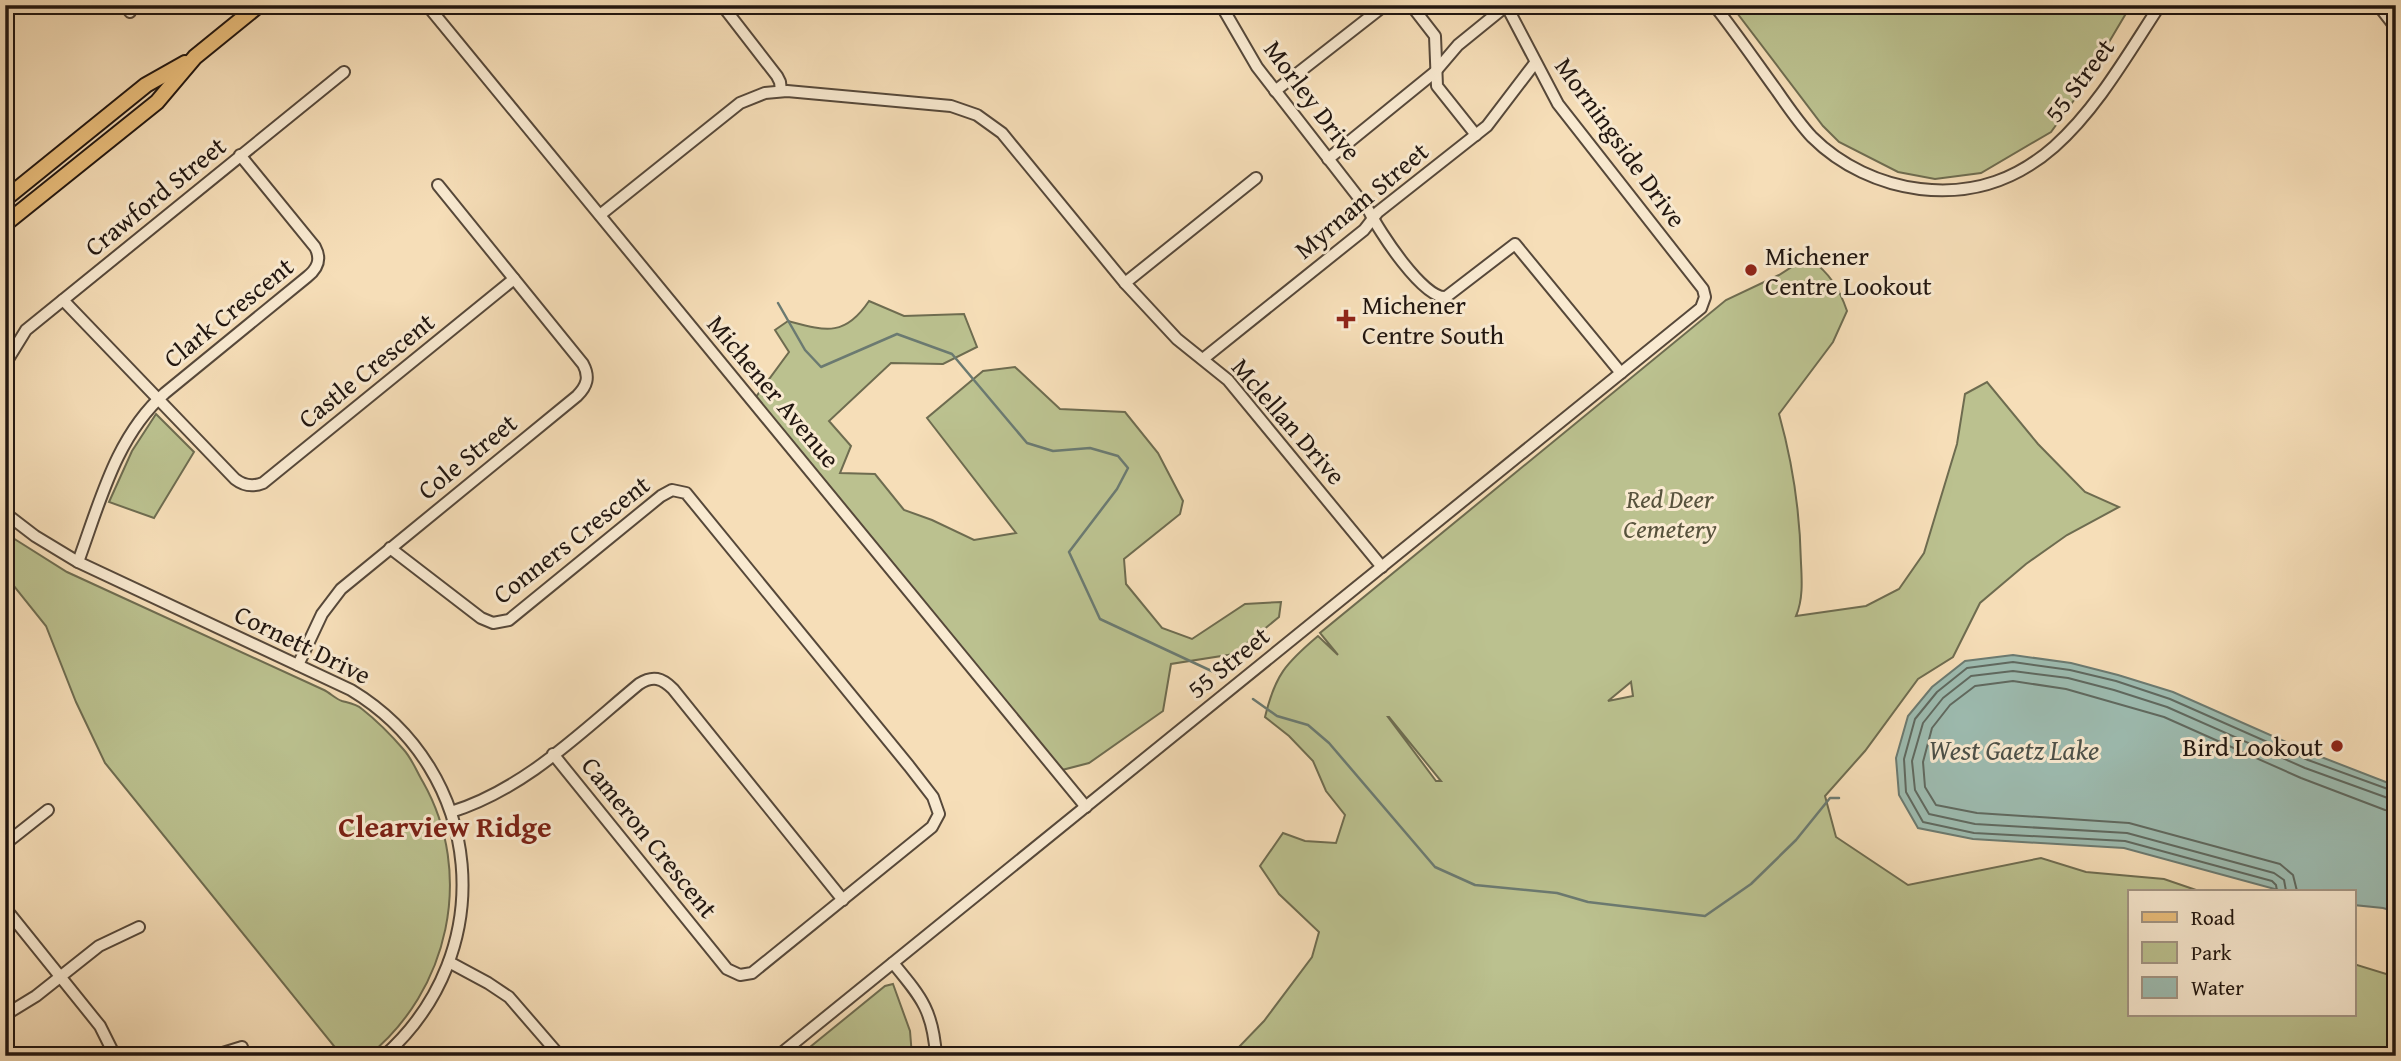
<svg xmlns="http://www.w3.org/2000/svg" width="2401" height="1061" font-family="'Gentium Book Plus',serif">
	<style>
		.green { fill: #bbc18f; stroke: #6e6c50; stroke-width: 2; fill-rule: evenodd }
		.water { fill: #9dbcb1; stroke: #6b7a71; stroke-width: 2 }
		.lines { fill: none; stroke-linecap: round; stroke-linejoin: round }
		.shore { stroke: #5f6960; stroke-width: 2 }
		.stream { stroke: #6b7a71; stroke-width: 2.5 }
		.minor-casing { stroke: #56483a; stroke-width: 14 }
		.major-casing { stroke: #211610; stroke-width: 18 }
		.minor { stroke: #f9ead1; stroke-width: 10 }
		.major { stroke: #ebbf7c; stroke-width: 14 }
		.poi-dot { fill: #8f2418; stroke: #f9ead1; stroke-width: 2.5 }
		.labels { text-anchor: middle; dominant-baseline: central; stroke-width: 6; stroke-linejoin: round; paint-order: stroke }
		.street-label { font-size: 26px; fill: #211610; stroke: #f9ead1 }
		.poi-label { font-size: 26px; fill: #211610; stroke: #f9ead1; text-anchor: start }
		.park-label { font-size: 26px; font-style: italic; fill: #57523c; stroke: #f9ead1 }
		.water-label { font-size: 28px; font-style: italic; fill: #4c5048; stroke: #f9ead1 }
		.quarter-label { font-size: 30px; font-weight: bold; fill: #7a1f14; stroke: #f9ead1 }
	</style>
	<rect width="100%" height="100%" fill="#f6deb8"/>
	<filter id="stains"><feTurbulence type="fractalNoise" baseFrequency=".00286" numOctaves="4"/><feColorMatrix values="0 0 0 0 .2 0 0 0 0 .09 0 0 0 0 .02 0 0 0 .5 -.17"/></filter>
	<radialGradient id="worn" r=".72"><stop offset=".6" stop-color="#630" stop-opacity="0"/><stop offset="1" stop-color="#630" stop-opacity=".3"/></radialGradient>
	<!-- green -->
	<g class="green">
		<polygon points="1731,5 2131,5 2077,96 2051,132 1981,173 1935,179 1898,172 1839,142 1823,126"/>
		<path d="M1801 261H1812C1830 273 1840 290 1847 311L1833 342 1779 414C1793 464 1800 511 1801 563 1802 581 1803 600 1796 616L1866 606 1899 589 1924 553 1957 444 1965 394 1987 382 2038 444 2085 492 2119 507 2067 535 2026 564 1980 603 1953 657 1918 679 1865 751 1825 796 1836 837 1908 885 2041 858 2086 872 2164 879 2199 891H2130V1014H2354V964L2396 977V1056H1221L1239 1047 1264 1021 1312 957 1319 932 1279 894 1260 866 1283 833 1305 841 1336 843 1345 815 1326 791 1313 761 1289 736 1265 717C1275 675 1286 663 1318 636L1338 655 1320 633 1726 300 1779 275ZM1631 682 1633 696 1608 701ZM1388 717H1389L1441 781H1436Z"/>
		<path d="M869 301 904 316 964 314 977 347 943 364 891 363 829 421 851 446 840 473 875 474 904 510 932 520 974 540 1016 533 927 418 983 371 1015 367 1060 409 1125 412 1158 453 1183 501 1180 514 1124 559 1126 584 1162 628 1192 639 1245 604 1281 602 1279 617 1234 654 1171 664 1163 711 1089 763 1058 771 753 401 789 352 775 330 788 321C826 331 845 337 869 301Z"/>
		<polygon points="156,414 194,452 154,518 109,502 132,451"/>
		<path d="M5 533 67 572 324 690C330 693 336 699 342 701 349 703 356 704 362 709 376 720 392 736 404 750 412 759 417 772 423 782 475 874 449 991 368 1056H342L105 763 76 702 46 626 5 575Z"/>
		<polygon points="893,984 910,1031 912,1056 799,1056 885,986"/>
	</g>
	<!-- water -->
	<polygon class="water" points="2013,655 2071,663 2118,675 2173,692 2311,753 2396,786 2396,912 2383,908 2354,905 2354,891 2282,891 2124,848 1973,839 1918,828 1899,795 1896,758 1908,716 1932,687 1965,661"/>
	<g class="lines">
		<!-- shore -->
		<g class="shore">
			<polyline points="2277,891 2276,885 2272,881 2125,841 1974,833 1923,822 1906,792 1904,759 1915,719 1937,692 1967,668 2013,662 2070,670 2116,681 2170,699 2308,760 2396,792"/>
			<polyline points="2286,891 2284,880 2274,873 2127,833 1975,824 1929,814 1915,790 1912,761 1923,723 1943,698 1971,676 2013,671 2068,678 2114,690 2167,707 2305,768 2396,801"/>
			<polyline points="2297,891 2293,875 2280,864 2129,823 1977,813 1936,805 1925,787 1923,762 1932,728 1950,705 1975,686 2013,681 2066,689 2164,717 2301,778 2385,810 2396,811"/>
		</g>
		<!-- stream -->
		<g class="stream">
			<polyline points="778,303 805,350 821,367 897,334 952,354 1027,443 1053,451 1090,448 1118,456 1128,468 1117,489 1069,552 1100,619 1218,674"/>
			<polyline points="1253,699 1277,716 1308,725 1329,743 1435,867 1475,885 1557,893 1588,902 1705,916 1751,884 1796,840 1830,798 1839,798"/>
		</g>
		<!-- minor casing -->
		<g class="minor-casing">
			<g id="minor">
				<polyline points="125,5 130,12"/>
				<polyline points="427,5 1086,807"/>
				<polyline points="722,5 777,76 780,82 781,91"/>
				<path d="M1221 5 1257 67 1369 211C1379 231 1423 299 1446 297L1515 244 1621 373"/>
				<polyline points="1411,5 1435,36 1437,86 1476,135"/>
				<path d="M1714 5C1736 33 1756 62 1777 91 1788 107 1799 123 1812 137 1841 166 1880 184 1920 189 2046 204 2101 95 2160 5"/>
				<polyline points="2378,5 2396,28"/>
				<polyline points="1275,91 1385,5"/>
				<polyline points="1328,159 1435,72 1458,45 1506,6"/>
				<polyline points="1256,178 1125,283 1177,339 1228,380 1382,567"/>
				<polyline points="600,215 740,103 765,93 787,91 951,106 977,115 1002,133 1125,283"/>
				<path d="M63 300 235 479C244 486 253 487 263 483L514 279"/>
				<polyline points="1203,359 1364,230 1378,212 1487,126 1535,63"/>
				<polyline points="5,364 26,330 344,72"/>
				<path d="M5 513 35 536 78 562 351 690C485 771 501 952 384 1056"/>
				<polyline points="390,548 481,618 493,623 509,620 661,496 672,490 686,493 909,766 933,797 939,814 932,827 752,973 740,975 727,969 553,754"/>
				<path d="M78 562C100 502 116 436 165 393L307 277C317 269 322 260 315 247L240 155"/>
				<path d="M298 665 322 614 341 589 577 396C587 386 590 377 583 364L438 185"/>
				<path d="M451 812C525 789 581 732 639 684 653 675 662 678 673 689L843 900"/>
				<polyline points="5,844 48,810"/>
				<polyline points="5,908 100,1026 115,1056"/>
				<polyline points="449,962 488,983 509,997 560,1056"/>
				<path d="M893 963C921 997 933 1010 936 1056"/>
				<polyline points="5,1015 36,996 99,946 139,927"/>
				<polyline points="213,1056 242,1047"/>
				<polyline points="778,1056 1701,308 1705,297 1703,289 1558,104 1506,5"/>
			</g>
		</g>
		<!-- major casing -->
		<g class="major-casing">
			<g id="major">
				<polyline points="5,199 146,85 185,63"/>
				<polyline points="5,224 157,102 195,57 259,5"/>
			</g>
		</g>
		<!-- minor -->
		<use href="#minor" class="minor"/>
		<!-- major -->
		<use href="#major" class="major"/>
	</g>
	<!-- markers -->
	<g class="poi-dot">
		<circle cx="1751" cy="270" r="7"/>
		<path d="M1342.5 308.5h7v7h7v7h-7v7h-7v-7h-7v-7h7z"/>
		<circle cx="2337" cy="746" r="7"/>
	</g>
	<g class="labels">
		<!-- street labels -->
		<g class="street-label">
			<text transform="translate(2079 80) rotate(-53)">55 Street</text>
			<text transform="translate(1313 100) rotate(53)">Morley Drive</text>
			<text transform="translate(1621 142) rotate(54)">Morningside Drive</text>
			<text transform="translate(155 196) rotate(-39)">Crawford Street</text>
			<text transform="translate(1361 200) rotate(-40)">Myrnam Street</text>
			<text transform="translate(228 312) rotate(-39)">Clark Crescent</text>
			<text transform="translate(366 370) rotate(-39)">Castle Crescent</text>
			<text transform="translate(774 391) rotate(50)">Michener Avenue</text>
			<text transform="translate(1289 421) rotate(49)">Mclellan Drive</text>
			<text transform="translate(467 456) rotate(-39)">Cole Street</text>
			<text transform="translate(571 539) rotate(-38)">Conners Crescent</text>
			<text transform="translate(303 644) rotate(26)">Cornett Drive</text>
			<text transform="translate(1228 662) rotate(-39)">55 Street</text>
			<text transform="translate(650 837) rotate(51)">Cameron Crescent</text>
		</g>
		<!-- poi labels -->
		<g class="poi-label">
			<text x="1765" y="255">Michener<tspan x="1765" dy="30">Centre Lookout</tspan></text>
			<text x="1362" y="304">Michener<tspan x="1362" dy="30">Centre South</tspan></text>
			<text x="2323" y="746" text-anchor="end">Bird Lookout</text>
		</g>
		<!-- park labels -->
		<g class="park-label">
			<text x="1670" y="498">Red Deer<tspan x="1670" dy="30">Cemetery</tspan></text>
		</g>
		<!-- water labels -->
		<g class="water-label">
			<text x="2014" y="749">West Gaetz Lake</text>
		</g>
		<!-- quarter labels -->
		<g class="quarter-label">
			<text x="445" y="826">Clearview Ridge</text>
		</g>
	</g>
	<!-- margin -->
	<rect width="2401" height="1061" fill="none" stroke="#f6deb8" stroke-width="28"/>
	<rect x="7" y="7" width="2387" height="1047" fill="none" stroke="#211610" stroke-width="3.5"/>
	<rect x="14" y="14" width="2373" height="1033" fill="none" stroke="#211610" stroke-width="2"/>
	<!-- legend -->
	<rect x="2128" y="890" width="228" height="126" fill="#f9ead1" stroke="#a39584" stroke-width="2"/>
	<rect x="2142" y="912" width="35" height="10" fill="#ebbf7c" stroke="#a39584" stroke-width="2"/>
	<text x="2191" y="925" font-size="21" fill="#211610">Road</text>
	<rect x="2142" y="942" width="35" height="21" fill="#bbc18f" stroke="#a39584" stroke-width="2"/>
	<text x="2191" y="960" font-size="21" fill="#211610">Park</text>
	<rect x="2142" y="977" width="35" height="21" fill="#9dbcb1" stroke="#a39584" stroke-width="2"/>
	<text x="2191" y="995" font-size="21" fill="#211610">Water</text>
	<rect width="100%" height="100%" filter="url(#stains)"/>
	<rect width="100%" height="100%" fill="url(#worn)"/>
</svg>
